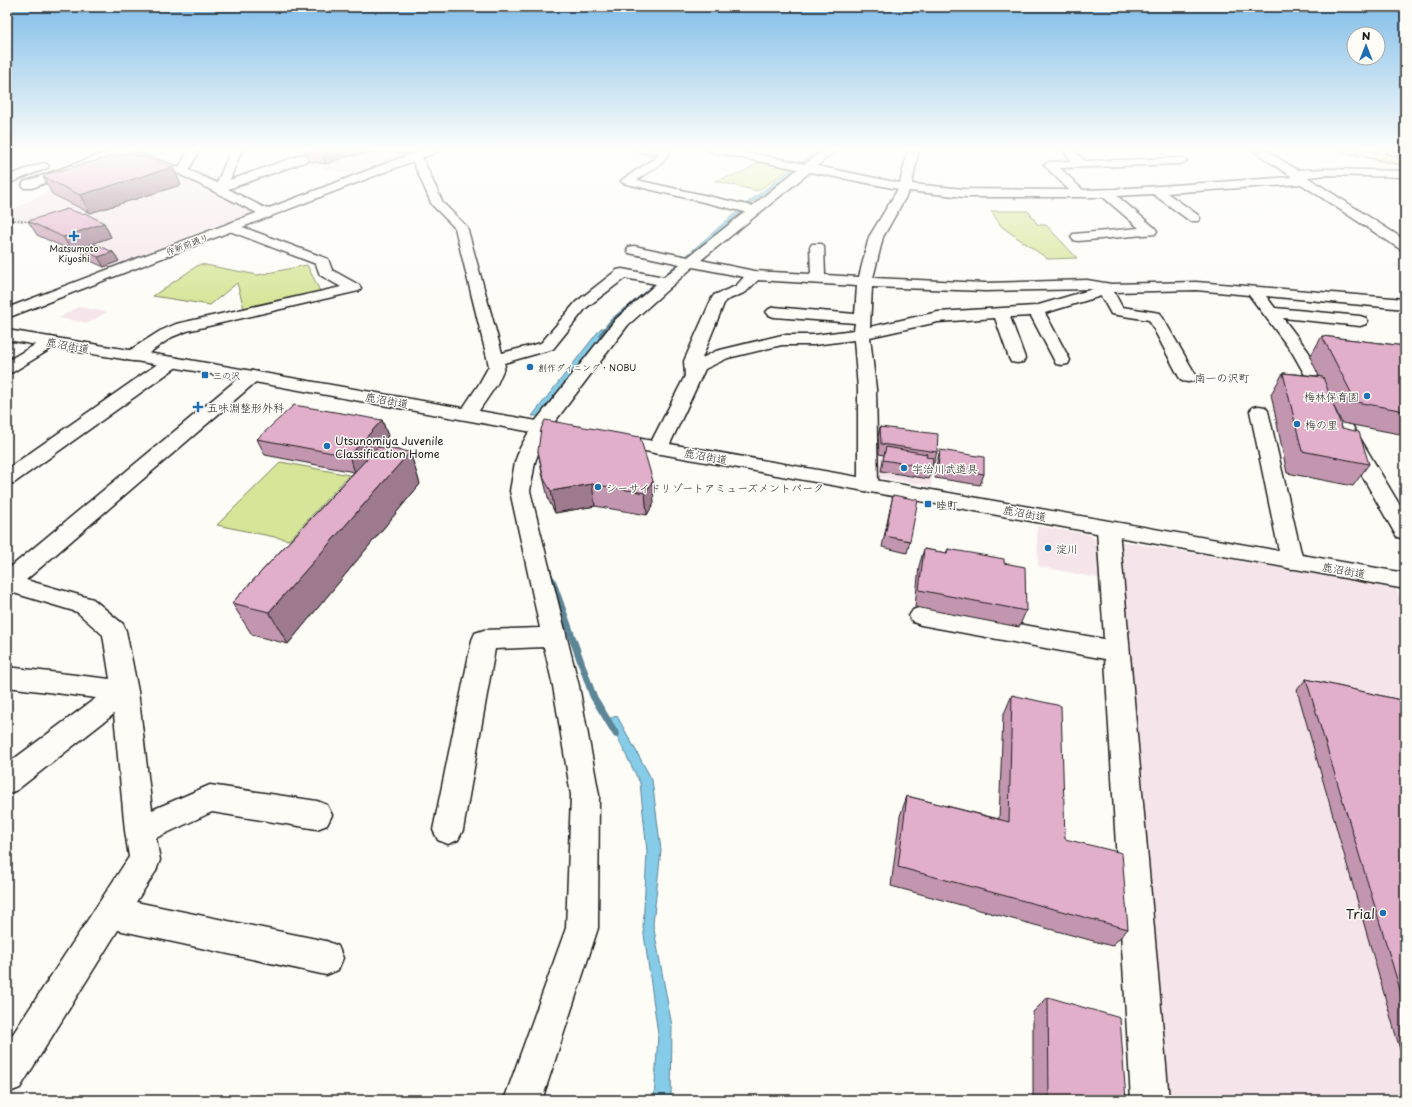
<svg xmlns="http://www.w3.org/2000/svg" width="1412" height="1107" font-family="'Playpen Sans','Klee One',sans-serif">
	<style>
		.built { fill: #f5e5ea }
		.green { fill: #d7e599; stroke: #7a805a }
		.water { fill: #86cbe7; stroke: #5c8596 }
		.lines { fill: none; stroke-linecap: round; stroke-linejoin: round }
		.stream-far2 { stroke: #5c8596; stroke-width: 4.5 }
		.stream-far1 { stroke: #5c8596; stroke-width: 5.5 }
		.stream { stroke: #5c8596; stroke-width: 7 }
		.lane-casing { stroke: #1c1c1c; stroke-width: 3 }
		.street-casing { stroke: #1c1c1c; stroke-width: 3 }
		.secondary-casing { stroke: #1c1c1c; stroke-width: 3 }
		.primary-casing { stroke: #1c1c1c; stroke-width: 3 }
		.path { stroke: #1c1c1c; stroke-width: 1.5; stroke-dasharray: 2 1.5; stroke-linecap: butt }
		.lane { fill: #fdfcf7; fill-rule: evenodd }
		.street { fill: #fdfcf7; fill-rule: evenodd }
		.secondary { fill: #fdfcf7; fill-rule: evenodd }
		.primary { fill: #fdde96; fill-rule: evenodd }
		.wall { fill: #c296af; stroke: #1c1c1c }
		.shaded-wall { fill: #9e7a8e; stroke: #1c1c1c }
		.building { fill: #e2afcb; stroke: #1c1c1c }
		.poi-dot { fill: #1f6fb2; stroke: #fdfcf7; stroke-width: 1.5 }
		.labels { text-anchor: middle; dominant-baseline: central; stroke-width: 3; stroke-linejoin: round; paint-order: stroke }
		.far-street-label { font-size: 9px; fill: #1c1c1c; stroke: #fdfcf7 }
		.far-poi-label { font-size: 9px; fill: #1c1c1c; stroke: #fdfcf7; text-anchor: start }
		.street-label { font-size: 11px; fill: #1c1c1c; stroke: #fdfcf7 }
		.far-quarter-label { font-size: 11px; fill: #1c1c1c; stroke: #fdfcf7 }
		.poi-label { font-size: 11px; fill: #1c1c1c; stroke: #fdfcf7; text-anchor: start }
		.near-poi-label { font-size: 13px; fill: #1c1c1c; stroke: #fdfcf7; text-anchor: end }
	</style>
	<rect width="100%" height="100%" fill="#fdfcf7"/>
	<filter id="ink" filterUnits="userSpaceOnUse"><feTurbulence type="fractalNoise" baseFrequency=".025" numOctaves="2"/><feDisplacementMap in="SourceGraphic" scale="8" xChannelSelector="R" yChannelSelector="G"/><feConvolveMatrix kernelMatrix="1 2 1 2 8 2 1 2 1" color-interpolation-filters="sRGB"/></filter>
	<g filter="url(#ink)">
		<!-- built -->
		<g class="built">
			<polygon points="332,149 426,149 356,176 300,163"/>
			<polygon points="132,160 192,180 253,213 251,215 215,226 151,251 109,269 72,251 61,223 7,219 7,213 38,196 90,175"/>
			<polygon points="78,307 107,312 88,323 59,318"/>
			<polygon points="878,455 934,465 931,486 879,477"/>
			<polygon points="1037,526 1088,534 1099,542 1102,579 1038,566"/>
			<polygon points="1120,541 1395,587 1405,610 1405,1100 1165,1100"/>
		</g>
		<!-- green -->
		<g class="green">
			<polygon points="762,161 792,167 758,191 715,181 741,173"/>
			<polygon points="991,211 1028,211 1038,225 1046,225 1077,258 1048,259 1002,227"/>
			<polygon points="200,264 258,275 307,265 321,293 244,308 237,283 210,305 153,296"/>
			<polygon points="281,462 349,475 289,540 217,525"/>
		</g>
		<!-- water -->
		<g class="water">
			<polygon points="819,149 824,149 750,204 623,315 619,314 747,203"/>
			<polygon points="601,328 610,329 542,416 532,416"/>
			<polygon points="617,716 652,780 661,850 653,924 672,1026 671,1100 654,1100 658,1034 643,927 647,852 640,783 608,719"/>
		</g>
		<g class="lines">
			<!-- stream-far2 -->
			<polyline class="stream-far2" points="601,335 612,321 625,310"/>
			<!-- stream-far1 -->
			<polyline class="stream-far1" points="550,575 552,581"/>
			<!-- stream -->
			<polyline class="stream" points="552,580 593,696 616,734"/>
			<!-- lane casing -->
			<g class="lane-casing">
				<polygon id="lane" points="1381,149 1387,149 1382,158 1380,159 1377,157"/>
			</g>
			<!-- street casing -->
			<g class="street-casing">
				<g id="street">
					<polygon points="105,149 123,149 179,167 189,149 200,149 189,170 217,183 231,149 242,149 230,180 318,149 329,149 327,154 228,189 271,211 273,214 271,217 267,218 177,173 119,155 32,188 24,188 22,185 24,182 108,152"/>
					<path d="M632 149H672L663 162 637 180 752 206 798 169 712 152 707 149H731L805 164 824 149H836L817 166 900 183 908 149H919L912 184 964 189 1069 190 1044 165 1050 162 1072 161 1061 149H1073L1085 161 1181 158 1187 161 1181 164 1060 168 1083 190 1114 189 1292 177 1251 149H1264L1297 170 1328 169 1405 171V177L1328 175 1307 177 1405 240V250L1400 249 1301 184 1167 193 1198 215 1200 218 1198 221H1190L1153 194 1117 196 1155 228 1157 231 1155 234 1078 241 1073 240 1071 237 1073 234 1139 228 1103 197H964L909 191 883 237 873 278 985 283 1087 280 1111 284 1196 282 1405 299V309L1266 296 1275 308 1360 316 1366 318 1368 321 1366 324 1360 326 1283 318 1308 351 1405 514V539L1397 537 1394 532 1292 352 1249 295 1196 290 1114 292 1122 307 1160 313 1197 377 1194 381 1188 382 1182 381 1179 377 1149 320 1111 314 1101 296 1045 313 1070 360 1068 364 1062 365 1056 364 1054 360 1031 316 1010 317 1025 358 1023 362 1017 363 1011 362 1009 358 995 318 938 322 870 337 876 389 878 485 875 490 868 491 861 490 858 485V389L854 340 814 345H782L728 358 705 369 668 448 665 452 658 454 651 452 648 448 685 376 684 361 712 298 714 295 736 286 744 277 693 267 628 325 550 428 540 448 535 462 530 491 579 686 599 795 598 928 542 1100H504L566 928 571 795 553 686 544 647 495 649 463 830 458 840 448 844 438 840 433 830 472 640 475 633 484 630 540 628 510 491 515 462 520 448 534 423 616 319 656 284 625 278 586 308 553 349 504 363 505 366 497 384 474 418 468 419 462 418 459 414 479 384 489 366 455 228 432 205 411 157 417 154 421 155 443 203 467 227 502 353 541 343 576 302 617 270 622 269 664 277 680 264 629 253 627 250 629 247 634 246 688 257 745 212 623 183 621 181 623 179 655 158 658 154 637 152ZM810 172 898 189 869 237 859 277 825 275 824 247 822 244H812L810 247 811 274 754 271 701 260ZM758 280 857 286 855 314 774 307 769 309 766 312 769 315 774 317 855 323 854 330 814 335H782L716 351 702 358 725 301 746 292ZM872 287 985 291 1093 289 1035 306 938 312 870 327Z"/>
					<polygon points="43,163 47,164 49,166 47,168 7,184 7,176"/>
					<polygon points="232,223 328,259 332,270 359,285 361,288 359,291 354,292 187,331 172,337 139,360 133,361 127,360 125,356 127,352 160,331 176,324 341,287 320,275 316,264 227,230 226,227 227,224"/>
					<polygon points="51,337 57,339 59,342 57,345 13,372 7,373 7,361 45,339"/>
					<polygon points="172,357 178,358 180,362 178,366 14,483 7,484 7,469 166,358"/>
					<polygon points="252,371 258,372 261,376 258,380 26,580 93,599 123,624 126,631 138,691 152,810 210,785 317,801 327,805 332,815 327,825 317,829 212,812 156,838 160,860 156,871 136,902 326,941 338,946 343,958 338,970 326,975 118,930 20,1088 7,1093 7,1043 129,857 125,831 114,714 17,790 7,794 7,764 96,698 7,687 7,667 110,679 103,635 77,612 7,591 7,570 246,372"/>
					<polygon points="1259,406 1265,407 1268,411 1303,561 1300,567 1292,569 1284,567 1281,561 1250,411 1253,407"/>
					<polygon points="1108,522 1116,524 1119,529 1169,1100 1131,1100 1105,659 921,625 913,622 909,616 913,610 921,607 1104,639 1097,529 1100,524"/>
				</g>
			</g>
			<!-- secondary casing -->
			<g class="secondary-casing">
				<g id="secondary">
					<polygon points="424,149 440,149 439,151 7,318 7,308"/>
					<polygon points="7,330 172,357 571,427 578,429 580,433 578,437 571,439 172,367 7,340"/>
					<polygon points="613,434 1405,573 1405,589 606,444 604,440 606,436"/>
				</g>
			</g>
			<!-- primary casing -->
			<g class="primary-casing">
				<polygon id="primary" points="1340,149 1362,149 1405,159 1405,165 1345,152"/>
			</g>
			<!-- path -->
			<polyline class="path" points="7,219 30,222"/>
			<!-- lane -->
			<use href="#lane" class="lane"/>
			<!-- street -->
			<use href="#street" class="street"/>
			<!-- secondary -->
			<use href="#secondary" class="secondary"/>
			<!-- primary -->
			<use href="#primary" class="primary"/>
		</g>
		<!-- wall -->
		<g class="wall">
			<polygon points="304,149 421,149 408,155 395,152 374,152 345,157 326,164 308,161"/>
			<polygon points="1393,149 1405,149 1405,153 1394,151"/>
			<polygon points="173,167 181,185 90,213 52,194 43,177"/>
			<polygon points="28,221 104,223 111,237 72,251 37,235"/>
			<polygon points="80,249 113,252 119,261 104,267 86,259"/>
			<polygon points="1322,336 1405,346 1405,435 1342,423 1334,407 1342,428 1369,464 1353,486 1287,473 1271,394 1283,373 1319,376 1310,357"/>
			<polygon points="382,420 388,436 379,447 410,452 420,484 288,644 252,635 232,603 354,472 265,455 257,439"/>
			<polygon points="880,427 937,452 934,463 932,463 932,468 929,479 881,471 884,455 879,454 878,437"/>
			<polygon points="640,437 654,503 647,515 595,506 555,513 549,501 542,473 538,451"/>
			<polygon points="940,450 984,474 980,485 935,478 937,461"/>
			<polygon points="893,495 910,541 907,553 882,547"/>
			<polygon points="924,549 946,553 948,549 1004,563 1026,611 1019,627 915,607 919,566"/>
			<polygon points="1306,679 1405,701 1405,1067 1297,690"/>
			<polygon points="1012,695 1065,839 1128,929 1112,946 891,886 900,816 907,796 999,819 1003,716"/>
			<polygon points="1048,997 1126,1100 1033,1100 1033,1012"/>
		</g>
		<!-- shaded-wall -->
		<g class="shaded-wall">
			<polygon points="321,149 373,149 374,152 345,157 326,164"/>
			<polygon points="406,149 421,149 408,155"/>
			<polygon points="173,167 181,185 90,213 80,195"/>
			<polygon points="104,223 111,237 72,251 63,237"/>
			<polygon points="113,252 119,261 104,267 98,257"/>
			<polygon points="382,420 388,436 355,472 349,456"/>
			<polygon points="410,452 420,484 288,644 269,612"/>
			<polygon points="653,481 654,503 647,515 645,493"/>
			<polygon points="592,484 595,506 555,513 551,491"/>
		</g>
		<!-- building -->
		<g class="building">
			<polygon points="127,152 173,167 80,195 43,177 47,174"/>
			<polygon points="67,209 82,214 85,213 104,223 63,237 28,221"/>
			<polygon points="95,244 113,252 98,257 80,249"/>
			<polygon points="1322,336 1405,346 1405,411 1356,402"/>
			<polygon points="1283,373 1323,377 1342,428 1359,432 1369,464 1302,451"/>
			<polygon points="294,405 382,420 349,456 257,439"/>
			<polygon points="545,420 640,437 653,481 645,493 592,484 551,491 544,479 538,451 541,429"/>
			<polygon points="880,427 938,434 937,452 881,444"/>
			<polygon points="378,447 410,452 269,612 232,603"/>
			<polygon points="886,447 927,454 926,457 933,458 932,468 883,460"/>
			<polygon points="940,450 984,457 984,474 938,467"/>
			<polygon points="893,495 918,500 910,541 885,536"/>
			<polygon points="924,549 947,553 948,549 1004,559 1004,563 1025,567 1026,611 919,590"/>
			<polygon points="1306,679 1405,701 1405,1006"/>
			<polygon points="1012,695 1061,706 1065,839 1122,853 1128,929 898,867 907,796 1009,822"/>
			<polygon points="1048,997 1120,1018 1126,1100 1049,1100"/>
		</g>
	</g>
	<!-- sky -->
	<linearGradient id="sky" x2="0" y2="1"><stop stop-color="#81bde8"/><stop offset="0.49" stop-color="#fefefb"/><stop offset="1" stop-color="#fefefb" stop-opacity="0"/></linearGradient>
	<rect width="1412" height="304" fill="url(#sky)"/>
	<!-- markers -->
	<g class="poi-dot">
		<path d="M72 230h4v4h4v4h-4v4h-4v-4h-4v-4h4z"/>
		<circle cx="530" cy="367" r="4"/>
		<rect x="201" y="371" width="8" height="8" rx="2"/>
		<circle cx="1367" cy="396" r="4"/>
		<path d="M196 401h4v4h4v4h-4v4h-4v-4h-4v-4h4z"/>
		<circle cx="1297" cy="424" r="4"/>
		<circle cx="327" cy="446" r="4"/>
		<circle cx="904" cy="468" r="4"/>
		<circle cx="598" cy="487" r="4"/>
		<rect x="924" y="500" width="8" height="8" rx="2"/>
		<circle cx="1048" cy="548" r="4"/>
		<circle cx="1383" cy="913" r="4"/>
	</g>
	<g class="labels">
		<!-- far-street labels -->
		<g class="far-street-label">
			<text transform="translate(187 244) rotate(-21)">作新前通り</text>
		</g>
		<!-- far-poi labels -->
		<g class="far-poi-label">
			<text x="74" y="248" text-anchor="middle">Matsumoto<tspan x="74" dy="10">Kiyoshi</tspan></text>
			<text x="538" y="367">創作ダイニング・NOBU</text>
			<text x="213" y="375">三の沢</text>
		</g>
		<!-- street labels -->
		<g class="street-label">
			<text transform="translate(68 345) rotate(10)">鹿沼街道</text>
			<text transform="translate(387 400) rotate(10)">鹿沼街道</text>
			<text transform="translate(706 456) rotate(10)">鹿沼街道</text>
			<text transform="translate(1025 513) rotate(10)">鹿沼街道</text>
			<text transform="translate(1344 570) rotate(10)">鹿沼街道</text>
		</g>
		<!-- far-quarter labels -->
		<g class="far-quarter-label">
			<text x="1222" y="377">南一の沢町</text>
		</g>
		<!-- poi labels -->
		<g class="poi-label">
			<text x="1359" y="396" text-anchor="end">梅林保育園</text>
			<text x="207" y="407">五味淵整形外科</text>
			<text x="1305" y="424">梅の里</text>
			<text x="335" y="440">Utsunomiya Juvenile<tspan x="335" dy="13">Classification Home</tspan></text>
			<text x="912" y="468">宇治川武道具</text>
			<text x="606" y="487">シーサイドリゾートアミューズメントパーク</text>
			<text x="936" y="504">睦町</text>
			<text x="1056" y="548">淀川</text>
		</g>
		<!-- near-poi labels -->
		<g class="near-poi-label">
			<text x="1375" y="913">Trial</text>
		</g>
	</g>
	<!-- margin -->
	<rect width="1412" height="1107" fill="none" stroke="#fdfcf7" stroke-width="24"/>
	<rect x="12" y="12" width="1388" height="1083" fill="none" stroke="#1c1c1c" stroke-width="1.5" filter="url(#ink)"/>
	<!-- north arrow -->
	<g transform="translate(1366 46)"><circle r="19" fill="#fdfcf7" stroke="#a3a29f"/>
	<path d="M0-3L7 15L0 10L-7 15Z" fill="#1f6fb2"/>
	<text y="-6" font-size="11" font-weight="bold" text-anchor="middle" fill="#1c1c1c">N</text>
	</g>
</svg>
